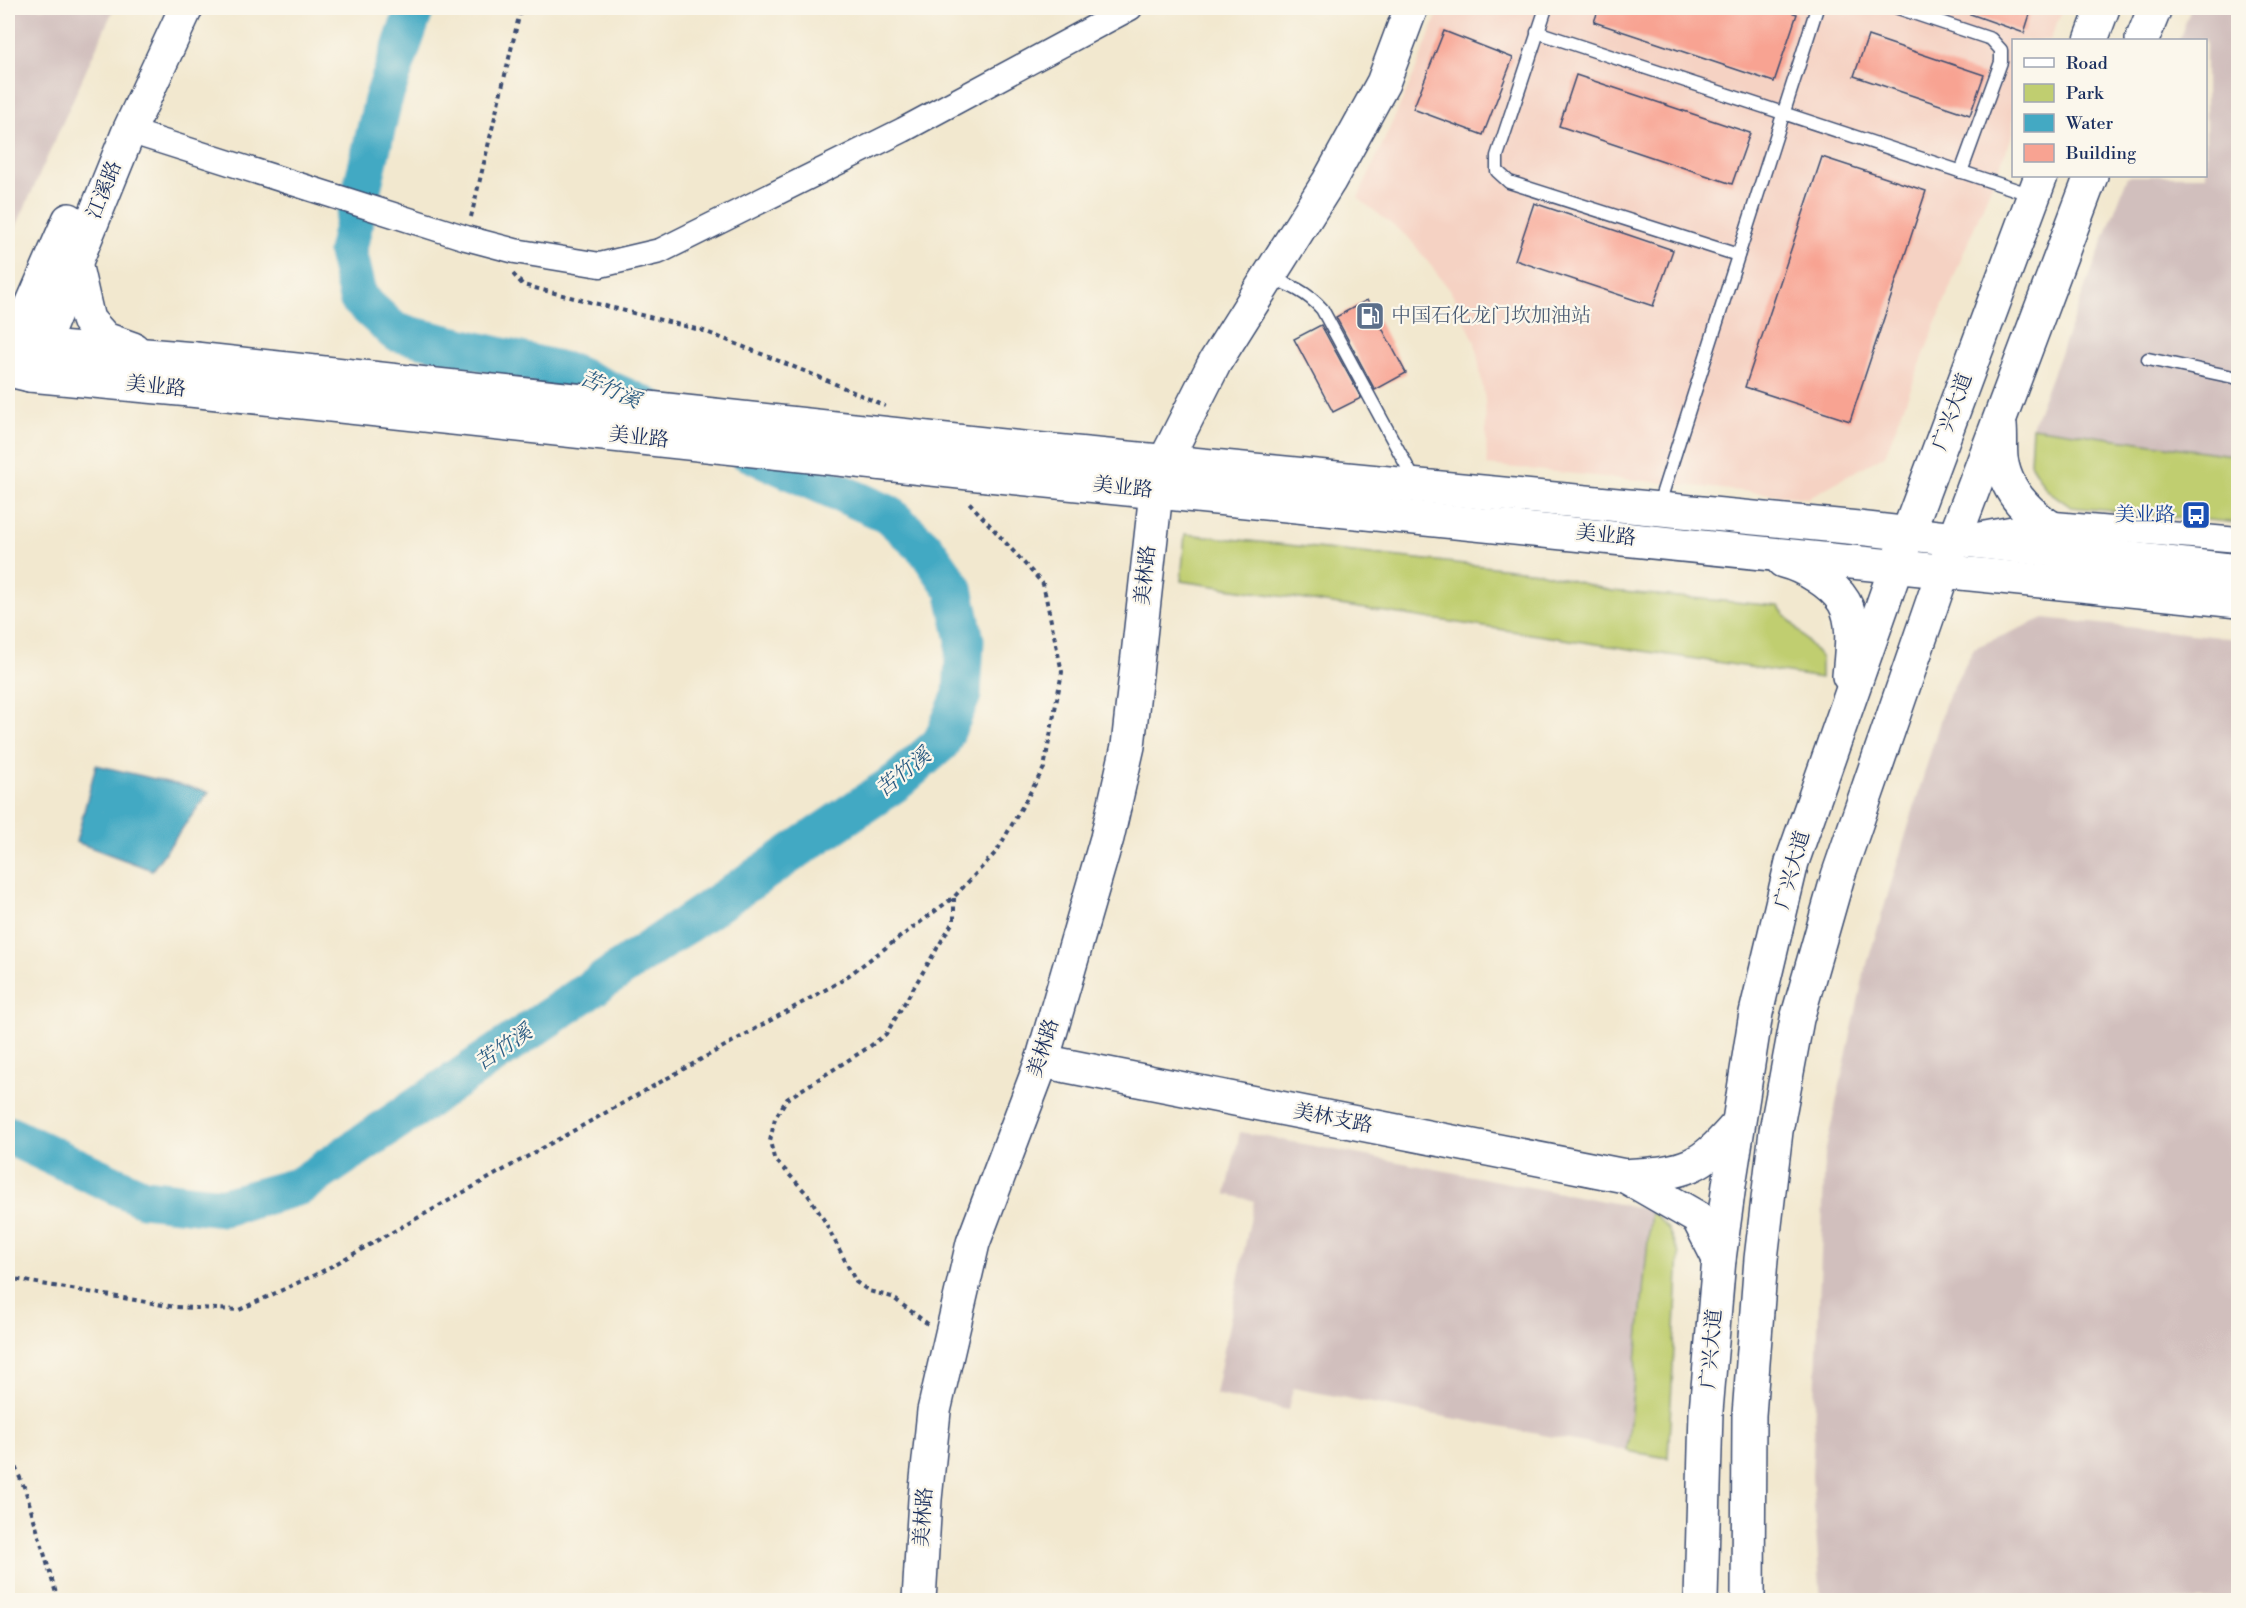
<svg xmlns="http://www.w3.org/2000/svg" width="2246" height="1608" font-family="'Libre Bodoni','Noto Serif SC',serif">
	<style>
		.built { fill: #f5d2c3 }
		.industrial { fill: #d1bfbd }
		.green { fill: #c0ce70; stroke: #6e7e67; stroke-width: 1.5 }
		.water { fill: #43a9c3; stroke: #2f6c90; stroke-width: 1.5 }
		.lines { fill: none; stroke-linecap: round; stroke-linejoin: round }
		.river { stroke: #43a9c3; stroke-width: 39 }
		.building { fill: #f8a392 }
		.lane-casing { stroke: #3b4b6f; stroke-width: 15 }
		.street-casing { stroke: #3b4b6f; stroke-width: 27 }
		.secondary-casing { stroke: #3b4b6f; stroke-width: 36 }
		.path { stroke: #3b4b6f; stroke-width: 4; stroke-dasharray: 4.5 4.5; stroke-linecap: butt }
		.lane { stroke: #fff; stroke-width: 12 }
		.street { stroke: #fff; stroke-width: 24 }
		.secondary { stroke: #fff; stroke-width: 33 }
		.secondary-bridge-casing { stroke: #3b4b6f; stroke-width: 36; stroke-linecap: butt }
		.secondary-bridge { stroke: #fff; stroke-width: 33 }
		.labels { text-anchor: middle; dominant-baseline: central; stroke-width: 4.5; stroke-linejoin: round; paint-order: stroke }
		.street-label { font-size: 20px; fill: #1b2f5e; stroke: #fbf7ec }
		.service-label { font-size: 20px; fill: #4e5e75; stroke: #fbf7ec; text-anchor: start }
		.transit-label { font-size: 20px; fill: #164399; stroke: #fbf7ec; text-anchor: end }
		.water-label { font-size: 21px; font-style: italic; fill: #295a81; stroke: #fbf7ec }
	</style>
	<rect width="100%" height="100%" fill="#fbf7ec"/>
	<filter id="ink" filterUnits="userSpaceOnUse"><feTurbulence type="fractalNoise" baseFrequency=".0167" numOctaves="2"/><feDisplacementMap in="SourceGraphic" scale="12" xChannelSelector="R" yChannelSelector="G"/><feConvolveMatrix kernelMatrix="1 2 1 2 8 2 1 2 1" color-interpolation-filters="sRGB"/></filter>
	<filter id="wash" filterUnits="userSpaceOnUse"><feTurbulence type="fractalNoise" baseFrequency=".008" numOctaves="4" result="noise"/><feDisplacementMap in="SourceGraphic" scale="24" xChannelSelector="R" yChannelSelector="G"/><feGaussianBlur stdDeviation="1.35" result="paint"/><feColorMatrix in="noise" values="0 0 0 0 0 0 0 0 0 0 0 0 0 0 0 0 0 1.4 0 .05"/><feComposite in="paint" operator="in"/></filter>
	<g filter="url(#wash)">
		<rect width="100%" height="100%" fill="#f2e8cf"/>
		<!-- built -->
		<polygon class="built" points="1440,8 2063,8 2050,40 2014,40 2013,134 1963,254 1885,455 1808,498 1487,465 1485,400 1475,342 1450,290 1409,238 1358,198 1415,72"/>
		<!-- industrial -->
		<g class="industrial">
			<polygon points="8,8 114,8 8,245"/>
			<polygon points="2191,8 2238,8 2238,456 2032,427 2128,176 2206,176 2206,40 2179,40"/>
			<polygon points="2044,618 2238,639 2238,1600 1821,1600 1812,1477 1825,1154 1864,974 1946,701 1974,648"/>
			<polygon points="1240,1132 1651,1210 1627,1451 1293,1388 1288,1410 1215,1394 1254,1201 1226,1194"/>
		</g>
		<!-- green -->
		<g class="green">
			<polygon points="2032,427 2238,456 2238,523 2071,507 2046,489 2030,463"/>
			<polygon points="1185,534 1539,572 1612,591 1778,606 1821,658 1821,678 1181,581"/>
			<polygon points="1651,1210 1668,1229 1679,1254 1668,1458 1627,1451"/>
		</g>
		<!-- water -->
		<polygon class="water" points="96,765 209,792 152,870 76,842"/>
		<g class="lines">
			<!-- river -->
			<g class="river">
				<polyline points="415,8 383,100 347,252 358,298 395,332 571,373 650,408"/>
				<polyline points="8,1135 143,1198 224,1207 300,1186 898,781 941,743 962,695 965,640 954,589 926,549 888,514 742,449"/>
			</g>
		</g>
		<g id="blocks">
			<!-- building -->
			<g class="building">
				<polygon points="1599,8 1778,8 1797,14 1774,82 1594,22"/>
				<polygon points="1959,8 2032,8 2024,33 1959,10"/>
				<polygon points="1444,31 1513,58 1483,135 1413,109"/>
				<polygon points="1868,36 1984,75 1970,115 1854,76"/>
				<polygon points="1576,75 1750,133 1732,184 1559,126"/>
				<polygon points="1822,157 1926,191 1850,421 1745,387"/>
				<polygon points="1534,203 1673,250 1653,306 1515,260"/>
				<polygon points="1367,300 1406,373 1375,390 1336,317"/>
				<polygon points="1321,325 1361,398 1333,412 1294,339"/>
			</g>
		</g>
	</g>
	<g filter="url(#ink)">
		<use href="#blocks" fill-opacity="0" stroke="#3b4b6f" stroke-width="1.5"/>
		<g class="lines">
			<!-- lane casing -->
			<g class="lane-casing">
				<g id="lane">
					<polyline points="1546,8 1497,156 1497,171 1509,182 1738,255"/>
					<polyline points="1898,8 1991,39 2001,50 2001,62 1961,172"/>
					<polyline points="1537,32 2032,195"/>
					<path d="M1269 277C1290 285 1307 292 1322 309L1415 481"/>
					<polyline points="2148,359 2238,378"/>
					<polyline points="1658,507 1817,8"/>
				</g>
			</g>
			<!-- street casing -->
			<g class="street-casing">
				<g id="street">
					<polyline points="129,131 466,238 515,251 600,265 660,251 903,130 1130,8"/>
					<polyline points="1982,534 2043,523 2238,540"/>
				</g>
			</g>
			<!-- secondary casing -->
			<g class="secondary-casing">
				<g id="secondary">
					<polyline points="2091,40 2103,8"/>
					<polyline points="2142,40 2155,8"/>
					<polyline points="75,263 88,320 105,339 133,349"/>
					<polyline points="21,345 195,359"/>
					<polyline points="8,360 69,220"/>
					<polyline points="9,370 30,375 190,390"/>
					<polyline points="30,375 129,131 186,8"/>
					<path d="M2000 425C2001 436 2000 447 2001 458 2007 505 2050 531 2089 547"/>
					<polyline points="993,445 1858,528 2238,571"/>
					<polyline points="1164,463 1215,362 1329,181 1383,83 1411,8"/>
					<polyline points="988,475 2238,601"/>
					<path d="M1783 561C1803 566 1833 583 1844 602 1856 622 1851 653 1849 676"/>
					<path d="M1042 1061 1625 1176C1646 1174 1671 1174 1691 1165 1710 1157 1724 1139 1738 1124"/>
					<polyline points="1625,1176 1698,1218 1719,1259"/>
					<polyline points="919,1600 925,1499 934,1411 973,1243 1042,1061 1107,838 1128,746 1156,492"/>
					<polyline points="1701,1600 1706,1411 1719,1259 1729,1185 1756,1013 1792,862 1908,533 2041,176"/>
					<polyline points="1748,1600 1749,1415 1761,1259 1776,1131 1797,1019 1838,876 1954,540 2091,176"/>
				</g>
			</g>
			<!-- path -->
			<g class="path">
				<polyline points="471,217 521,8"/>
				<polyline points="513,274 523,285 704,331 824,379 885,406"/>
				<polyline points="8,1278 175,1307 239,1310 321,1272 841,981 954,897 997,851 1044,768 1062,672 1043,584 967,500"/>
				<polyline points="928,1324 892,1297 869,1291 856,1282 824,1220 808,1195 774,1158 770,1141 775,1118 787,1099 869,1047 886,1034 954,920 954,898"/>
				<polyline points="8,1451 25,1489 58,1600"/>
			</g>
			<!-- lane -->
			<use href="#lane" class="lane"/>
			<!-- street -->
			<use href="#street" class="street"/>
			<!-- secondary -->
			<use href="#secondary" class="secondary"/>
			<!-- secondary-bridge casing -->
			<g class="secondary-bridge-casing">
				<g id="secondary-bridge">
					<polyline points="195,359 993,445"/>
					<polyline points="190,390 988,475"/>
				</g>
			</g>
			<!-- secondary-bridge -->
			<use href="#secondary-bridge" class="secondary-bridge"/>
		</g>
	</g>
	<!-- icons -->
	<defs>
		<g id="fuel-square" transform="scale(1.5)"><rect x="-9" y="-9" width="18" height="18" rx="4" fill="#5c6f8a" stroke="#fbf7ec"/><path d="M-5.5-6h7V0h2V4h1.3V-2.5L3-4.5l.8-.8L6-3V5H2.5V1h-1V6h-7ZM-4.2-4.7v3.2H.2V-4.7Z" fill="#fff"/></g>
		<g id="bus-square" transform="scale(1.5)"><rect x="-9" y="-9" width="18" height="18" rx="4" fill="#1a4fb4" stroke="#fbf7ec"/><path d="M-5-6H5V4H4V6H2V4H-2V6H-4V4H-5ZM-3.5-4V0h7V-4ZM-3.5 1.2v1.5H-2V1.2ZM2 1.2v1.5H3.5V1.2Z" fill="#fff"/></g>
	</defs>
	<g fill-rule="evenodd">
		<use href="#fuel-square" x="1370" y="316"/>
		<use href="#bus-square" x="2196" y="515"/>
	</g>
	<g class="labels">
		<!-- street labels -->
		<g class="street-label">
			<text transform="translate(105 190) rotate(-68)">江溪路</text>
			<text transform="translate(156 387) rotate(6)">美业路</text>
			<text transform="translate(1953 412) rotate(-70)">广兴大道</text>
			<text transform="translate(639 438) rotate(6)">美业路</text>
			<text transform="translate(1123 488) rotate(6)">美业路</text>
			<text transform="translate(1606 536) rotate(6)">美业路</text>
			<text transform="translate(1146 575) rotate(-84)">美林路</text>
			<text transform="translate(1793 870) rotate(-74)">广兴大道</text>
			<text transform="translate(1044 1048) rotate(-72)">美林路</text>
			<text transform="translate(1333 1119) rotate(11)">美林支路</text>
			<text transform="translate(1712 1349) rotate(-85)">广兴大道</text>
			<text transform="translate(924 1517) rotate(-86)">美林路</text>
		</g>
		<!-- service labels -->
		<g class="service-label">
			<text x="1391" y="316">中国石化龙门坎加油站</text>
		</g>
		<!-- transit labels -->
		<g class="transit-label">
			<text x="2175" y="515">美业路</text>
		</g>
		<!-- water labels -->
		<g class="water-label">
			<text transform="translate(610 390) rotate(24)">苦竹溪</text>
			<text transform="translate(904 773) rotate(-39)">苦竹溪</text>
			<text transform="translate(504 1048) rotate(-34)">苦竹溪</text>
		</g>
	</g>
	<!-- margin -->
	<rect width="2246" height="1608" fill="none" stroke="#fbf7ec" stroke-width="30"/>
	<!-- legend -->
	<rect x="2012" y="39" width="195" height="138" fill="#fbf7ec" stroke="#a1a7b3" stroke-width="1.5"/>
	<rect x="2024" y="58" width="30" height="9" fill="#ffffff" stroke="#a1a7b3" stroke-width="1.5"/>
	<text x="2066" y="69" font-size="18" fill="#1b2f5e">Road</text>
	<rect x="2024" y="84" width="30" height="18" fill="#c0ce70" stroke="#a1a7b3" stroke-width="1.5"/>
	<text x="2066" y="99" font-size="18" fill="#1b2f5e">Park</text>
	<rect x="2024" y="114" width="30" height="18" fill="#43a9c3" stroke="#a1a7b3" stroke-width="1.5"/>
	<text x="2066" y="129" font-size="18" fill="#1b2f5e">Water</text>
	<rect x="2024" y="144" width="30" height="18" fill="#f8a392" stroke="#a1a7b3" stroke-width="1.5"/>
	<text x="2066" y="159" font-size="18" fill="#1b2f5e">Building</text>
</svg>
